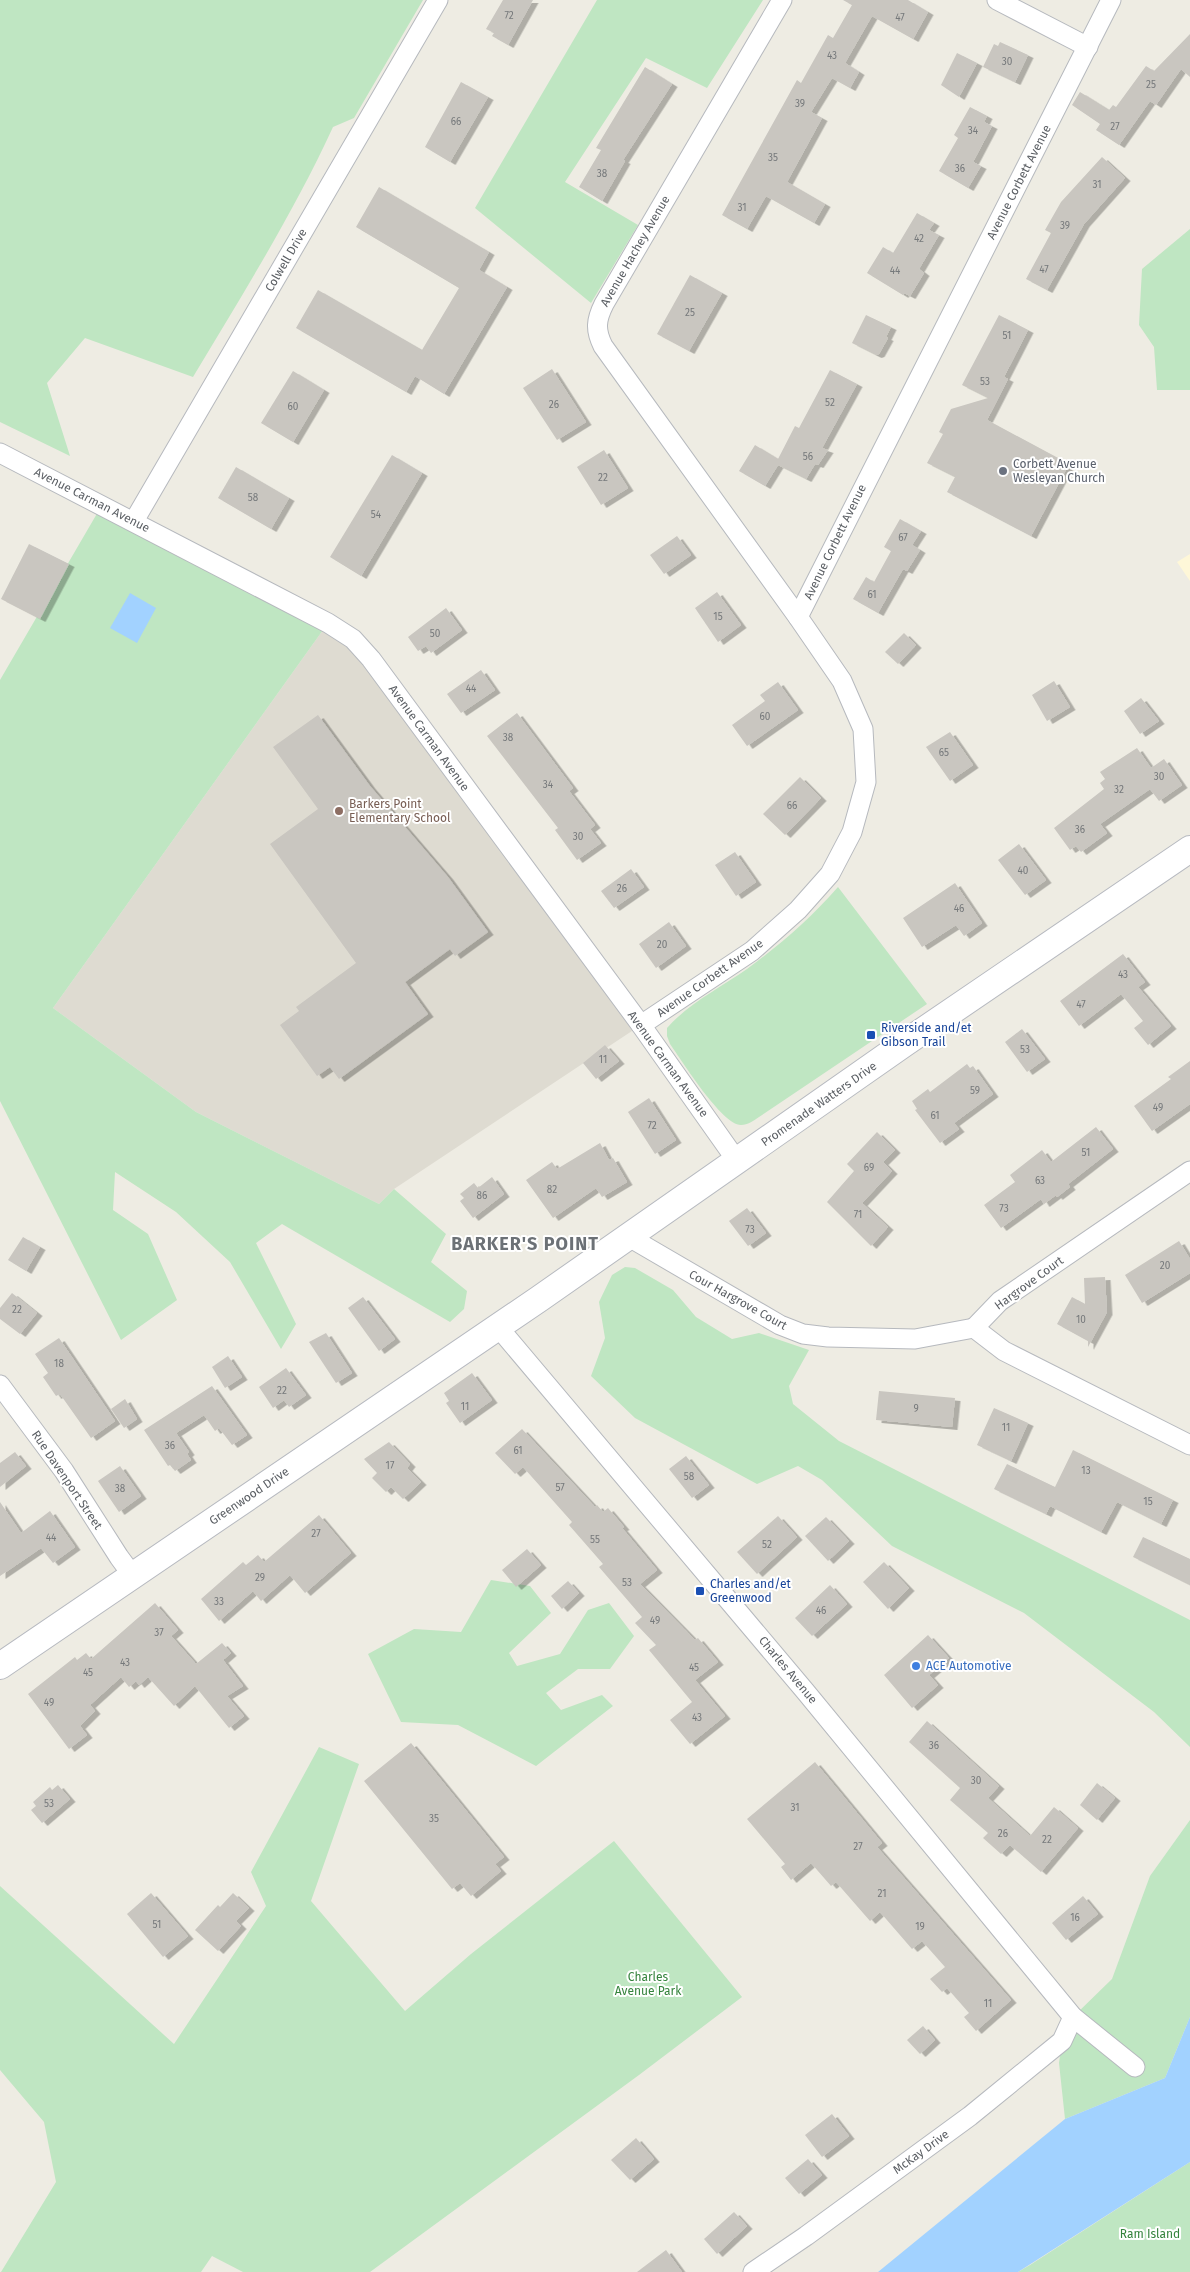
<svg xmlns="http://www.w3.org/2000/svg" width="1190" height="2272" font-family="'Fira Sans',sans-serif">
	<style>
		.commercial { fill: #fef7d8 }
		.education { fill: #dedbd1 }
		.green { fill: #bfe6c2 }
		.water { fill: #a2d2ff }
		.building { fill: #c9c6c0; filter: url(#shadow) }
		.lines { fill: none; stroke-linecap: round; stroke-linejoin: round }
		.minor-casing { stroke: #b6b9be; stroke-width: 21 }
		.secondary-casing { stroke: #b7bac0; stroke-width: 28 }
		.minor { stroke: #fff; stroke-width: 19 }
		.secondary { stroke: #fff; stroke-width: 26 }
		.worship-dot { fill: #6b7280; stroke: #fff; stroke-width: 2 }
		.education-dot { fill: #8d6e63; stroke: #fff; stroke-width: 2 }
		.transit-dot { fill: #1a4fb4; stroke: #fff; stroke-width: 2 }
		.shop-dot { fill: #3f7fe0; stroke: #fff; stroke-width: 2 }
		.labels { text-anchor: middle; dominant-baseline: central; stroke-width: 4; stroke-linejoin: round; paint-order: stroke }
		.number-label { font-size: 10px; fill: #76797b }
		.street-label { font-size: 12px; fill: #5b5f64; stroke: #fff }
		.worship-label { font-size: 12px; fill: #5b616d; stroke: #fff; text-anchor: start }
		.education-label { font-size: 12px; fill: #785e54; stroke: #fff; text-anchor: start }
		.transit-label { font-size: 12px; fill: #164399; stroke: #fff; text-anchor: start }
		.shop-label { font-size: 12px; fill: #366cbe; stroke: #fff; text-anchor: start }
		.park-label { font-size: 12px; fill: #34833c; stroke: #fff }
		.district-label { font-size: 18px; font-weight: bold; letter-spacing: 1px; fill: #6c7176; stroke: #fff }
	</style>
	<defs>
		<filter id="shadow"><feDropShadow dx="5.5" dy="3" stdDeviation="0" flood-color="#0004"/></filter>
	</defs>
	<rect width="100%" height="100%" fill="#eeece3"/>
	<!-- commercial -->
	<polygon class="commercial" points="1190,554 1190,581 1177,562"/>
	<!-- education -->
	<polygon class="education" points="328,623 353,639 641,1025 394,1189 379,1204 196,1112 53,1008"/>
	<!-- green -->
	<g class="green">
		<path d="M0 0H423L354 118 333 127C293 214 242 295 193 377L85 338 47 383 70 456 0 422Z"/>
		<polygon points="597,0 763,0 707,88 646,58 565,182 638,225 591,303 475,208"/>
		<polygon points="1190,229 1190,390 1157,390 1154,347 1139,325 1142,269"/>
		<polygon points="102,505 328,623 53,1008 196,1112 379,1204 394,1189 446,1234 431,1262 467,1291 464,1309 450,1322 282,1224 256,1243 296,1324 281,1349 230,1262 176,1212 115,1172 113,1210 148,1234 177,1300 121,1340 0,1101 0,680"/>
		<path d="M838 887 927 1004 759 1117C753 1121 748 1125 741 1125 722 1125 682 1061 670 1044L667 1036V1028C689 1003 720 988 747 969 782 943 809 920 838 887Z"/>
		<polygon points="625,1267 635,1268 673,1290 696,1317 732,1339 759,1333 809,1350 789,1386 793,1404 839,1441 1190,1620 1190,1747 1154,1712 1024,1613 892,1546 822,1480 798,1466 757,1484 635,1418 591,1376 605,1338 599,1302 612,1275"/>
		<polygon points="491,1580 530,1586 551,1613 509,1653 517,1666 560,1654 588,1610 609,1603 634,1636 610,1669 578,1669 546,1693 561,1710 602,1695 613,1706 536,1766 458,1725 401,1722 368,1654 414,1629 461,1632"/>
		<polygon points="319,1747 359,1764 311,1901 405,2011 471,1954 614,1841 742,1997 639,2075 370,2272 243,2272 212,2256 201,2272 1,2272 56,2182 44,2122 0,2070 0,1886 174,2044 266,1906 251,1872"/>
		<polygon points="1190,1820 1190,2017 1165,2078 1065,2119 1059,2063 1062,2041 1073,2017 1112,1979 1150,1876"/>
		<polygon points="1190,2162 1190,2272 1018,2272 1030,2265"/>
	</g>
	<!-- water -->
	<g class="water">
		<polygon points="130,593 156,608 137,643 110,628"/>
		<polygon points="1190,2017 1190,2162 1018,2272 878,2272 1065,2119 1165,2078"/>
	</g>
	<!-- building -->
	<g class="building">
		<polygon points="503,0 533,0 508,45 492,36 494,33 486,29"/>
		<polygon points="843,0 908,0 928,12 913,39 872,16 845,63 859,72 850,88 832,78 811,112 822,118 787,182 825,204 814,223 766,196 747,229 722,215 797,80 801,83 828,35 833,38 852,5"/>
		<polygon points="1190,34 1190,77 1181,69 1156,105 1150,101 1119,145 1096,130 1100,124 1072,105 1080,92 1109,110 1113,105 1116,107 1146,66 1154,71"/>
		<polygon points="1000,42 1028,55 1015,82 983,67 994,44 998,46"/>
		<polygon points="957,53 977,63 959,97 941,85"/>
		<polygon points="645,67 672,84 623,160 625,161 602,201 579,187 601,150 596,148"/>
		<polygon points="461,82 488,97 450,162 425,147"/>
		<polygon points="970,107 987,116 984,122 992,126 973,162 981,166 968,188 939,171 958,138 954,135"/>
		<polygon points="1102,157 1125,178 1084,224 1047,290 1026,279 1051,233 1045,230 1061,202"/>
		<polygon points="379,187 489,252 479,270 507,287 444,394 415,376 406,392 296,328 318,290 422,350 459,288 356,227"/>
		<polygon points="917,213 934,223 929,230 939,235 919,269 924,273 910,296 904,293 903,295 867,273 883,247 893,253"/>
		<polygon points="690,275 722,293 689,351 657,334"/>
		<polygon points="866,315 891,327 886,337 888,338 879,354 876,355 852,343"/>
		<polygon points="999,315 1028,330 1004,377 1008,379 987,420 1069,464 1031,536 947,492 955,477 927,463 943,434 939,432 951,409 988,398 962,385"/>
		<polygon points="552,369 586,422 557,440 523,388"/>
		<polygon points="830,370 857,384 822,448 828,450 818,465 815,464 806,479 778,465 765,486 739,471 755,445 778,459 795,426 799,428"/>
		<polygon points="293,371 324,390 293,442 261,423"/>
		<polygon points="604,450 628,488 601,505 577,467"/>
		<polygon points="392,455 422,473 361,576 330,557"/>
		<polygon points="236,467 289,498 271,529 218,498"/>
		<polygon points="900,519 921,531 912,545 920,550 907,571 903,569 878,613 853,599 866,577 874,582 891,551 884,547"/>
		<polygon points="677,536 691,555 664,574 650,555"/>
		<polygon points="29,544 69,564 40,619 1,599"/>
		<polygon points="717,592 741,625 718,642 695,608"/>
		<polygon points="446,608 462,630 431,653 426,646 418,651 408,637"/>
		<polygon points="904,633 916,645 898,664 885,652"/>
		<polygon points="481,670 495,690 461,713 447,694"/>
		<polygon points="1054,681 1070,707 1047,721 1032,695"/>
		<polygon points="778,682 798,710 747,746 732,725 765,701 760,695"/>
		<polygon points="1141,698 1159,721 1140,734 1124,711"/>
		<polygon points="517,713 573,788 569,791 595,825 590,829 601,843 577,860 555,830 558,828 487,736"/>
		<polygon points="318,715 370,786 448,877 488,932 455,956 450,949 405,982 428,1014 339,1079 330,1067 317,1076 280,1025 299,1011 296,1007 356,963 270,844 318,809 273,747"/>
		<polygon points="950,732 973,765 950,781 926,747"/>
		<polygon points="1137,748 1151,768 1164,759 1182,785 1159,801 1150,789 1100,824 1107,833 1081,852 1076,846 1070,850 1054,828 1104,789 1100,783 1105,779 1100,772"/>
		<polygon points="800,777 821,798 785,835 763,814"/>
		<polygon points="1019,844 1046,880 1025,895 998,860"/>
		<polygon points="735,852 756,882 736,896 715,865"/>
		<polygon points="631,869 644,887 614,908 601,891"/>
		<polygon points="955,883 982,923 964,936 956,925 922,947 903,918"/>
		<polygon points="669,922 686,946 656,968 639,944"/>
		<polygon points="1123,954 1145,982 1138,987 1171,1026 1148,1045 1134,1028 1143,1021 1121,994 1079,1026 1060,1001"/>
		<polygon points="1022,1029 1045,1059 1027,1072 1005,1042"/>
		<polygon points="605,1045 619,1061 596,1079 583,1063"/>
		<polygon points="1190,1061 1190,1104 1152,1131 1134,1106 1171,1079 1168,1077"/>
		<polygon points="967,1064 970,1068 973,1066 993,1094 954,1123 959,1129 940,1143 915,1110 917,1109 912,1101 928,1089 930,1092"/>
		<polygon points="649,1098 676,1140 655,1154 628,1112"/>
		<polygon points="1096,1127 1113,1149 1068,1184 1070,1187 1057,1197 1056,1195 1044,1204 1041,1199 1001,1228 984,1205 1015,1182 1010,1175 1042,1150 1051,1162"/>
		<polygon points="877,1132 895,1150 883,1162 892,1171 862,1203 888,1227 871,1246 827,1202 854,1171 847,1164"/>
		<polygon points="600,1143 609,1160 613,1158 627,1182 602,1197 596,1188 553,1218 526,1180 552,1162 557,1169"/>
		<polygon points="492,1177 504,1194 473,1218 460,1201 464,1198 460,1194 474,1183 478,1188"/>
		<polygon points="747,1208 766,1233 748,1246 729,1221"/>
		<polygon points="23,1237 40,1247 26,1271 8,1260"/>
		<polygon points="1179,1241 1190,1259 1190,1273 1142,1303 1125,1275"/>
		<polygon points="1105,1277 1107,1312 1088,1347 1088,1341 1057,1324 1072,1297 1085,1304 1084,1278"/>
		<polygon points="12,1293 37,1313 20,1334 0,1319 0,1308"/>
		<polygon points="363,1297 395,1339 379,1351 348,1308"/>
		<polygon points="326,1333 352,1373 336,1383 309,1342"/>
		<polygon points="59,1338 115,1421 91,1438 60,1394 56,1396 43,1377 48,1373 35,1354"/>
		<polygon points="228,1356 242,1377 225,1388 212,1367"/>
		<polygon points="286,1368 306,1395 289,1407 284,1400 273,1408 259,1387"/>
		<polygon points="472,1373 492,1400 460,1423 446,1403 449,1401 444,1393"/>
		<polygon points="212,1386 247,1435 232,1445 219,1428 215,1431 204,1415 176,1433 189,1452 187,1454 191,1460 175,1471 170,1465 168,1466 144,1430"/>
		<polygon points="879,1391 955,1398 952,1427 876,1420"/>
		<polygon points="125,1399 137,1419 124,1428 111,1409"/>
		<polygon points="994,1408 1028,1423 1011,1461 977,1445"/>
		<polygon points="522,1429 595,1507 597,1505 603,1512 608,1508 624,1527 622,1528 657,1570 640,1584 695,1640 698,1638 718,1662 695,1680 725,1716 690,1744 670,1720 692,1702 649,1650 656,1645 635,1623 642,1617 599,1567 603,1564 569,1525 572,1522 523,1467 515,1474 495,1453"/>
		<polygon points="389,1442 410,1464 407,1468 421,1482 403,1499 391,1487 386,1492 372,1478 377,1473 364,1459"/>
		<polygon points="1073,1450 1173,1500 1161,1524 1117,1502 1101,1532 1050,1506 1046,1514 994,1489 1007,1464 1055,1487"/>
		<polygon points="15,1452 26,1466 0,1487 0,1463"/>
		<polygon points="686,1456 709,1485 692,1498 669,1469"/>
		<polygon points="120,1466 141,1496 119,1512 98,1481"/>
		<polygon points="0,1502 21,1533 50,1511 75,1547 53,1563 41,1548 0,1576"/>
		<polygon points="319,1515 351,1553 305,1593 290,1575 261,1601 253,1591 219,1621 201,1599 243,1562 246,1565 258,1555 264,1562"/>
		<polygon points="778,1516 797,1537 757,1574 737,1552"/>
		<polygon points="826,1517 849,1541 828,1561 805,1536"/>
		<polygon points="1143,1537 1190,1559 1190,1585 1133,1557"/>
		<polygon points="527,1549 541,1565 516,1587 502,1570"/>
		<polygon points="884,1562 909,1588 888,1609 863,1582"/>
		<polygon points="568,1581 579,1593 562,1609 551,1596"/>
		<polygon points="830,1585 847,1604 812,1636 795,1618"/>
		<polygon points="155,1603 178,1630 171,1636 196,1664 222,1643 231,1653 223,1660 243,1686 227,1696 244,1716 229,1728 195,1686 174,1706 148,1677 139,1685 136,1681 129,1687 121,1677 90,1705 95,1711 80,1726 87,1735 69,1749 28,1694 75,1657 77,1660 86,1653 91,1659"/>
		<polygon points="928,1635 949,1658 929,1675 938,1685 912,1708 884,1675"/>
		<polygon points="927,1721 999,1786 988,1798 1030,1836 1054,1807 1078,1828 1041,1872 1010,1845 1001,1854 983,1838 988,1833 950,1800 960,1788 909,1742"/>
		<polygon points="411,1743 504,1857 495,1864 501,1871 471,1896 460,1883 452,1889 364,1781"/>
		<polygon points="815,1762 882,1843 877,1847 1011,2000 976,2031 964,2017 969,2013 947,1988 942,1992 930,1979 945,1967 922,1941 912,1949 880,1912 870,1921 836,1882 831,1886 811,1863 791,1880 781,1867 785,1864 747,1819"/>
		<polygon points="1097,1783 1115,1798 1097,1820 1080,1805"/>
		<polygon points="58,1785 70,1799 42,1823 31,1810 36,1806 33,1802 50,1787 52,1790"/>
		<polygon points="151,1893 188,1936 163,1957 127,1914"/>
		<polygon points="233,1893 249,1908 236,1921 241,1926 218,1951 195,1930 218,1905 220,1907"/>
		<polygon points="1083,1896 1098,1914 1066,1940 1052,1923"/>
		<polygon points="923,2026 935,2040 920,2054 907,2040"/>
		<polygon points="832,2114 849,2136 822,2157 805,2135"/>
		<polygon points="636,2138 654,2159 630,2180 611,2160"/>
		<polygon points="808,2159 822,2175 799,2194 785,2178"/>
		<polygon points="734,2212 747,2226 717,2254 704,2239"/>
		<polygon points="666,2250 682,2272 637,2272"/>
	</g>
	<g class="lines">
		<!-- minor casing -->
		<g class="minor-casing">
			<g id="minor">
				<polyline points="997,0 1088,47"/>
				<polyline points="0,453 328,623 353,639 371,659 641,1025 737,1161"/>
				<polyline points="134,521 438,0"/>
				<polyline points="798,617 1111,0"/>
				<path d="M641 1025 752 951 798 910 830 874 852 832 866 782 863 729 842 681 798 617 603 346C595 330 596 320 604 304L782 0"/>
				<polyline points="629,1237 780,1325 803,1334 828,1337 915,1339 974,1328"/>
				<polyline points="498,1327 805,1691 1073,2017 1135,2067"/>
				<polyline points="974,1328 1000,1301 1190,1171"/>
				<polyline points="974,1328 1004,1351 1190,1445"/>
				<polyline points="0,1385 64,1471 119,1557 133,1576"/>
				<polyline points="753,2272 806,2236 970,2116 1062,2041 1073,2017"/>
			</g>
		</g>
		<!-- secondary casing -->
		<g class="secondary-casing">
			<polyline id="secondary" points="0,1666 539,1299 905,1043 1190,849"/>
		</g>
		<!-- minor -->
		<use href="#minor" class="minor"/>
		<!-- secondary -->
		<use href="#secondary" class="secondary"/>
	</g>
	<!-- markers -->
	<circle class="worship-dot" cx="1003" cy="471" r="5"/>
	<circle class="education-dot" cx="339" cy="811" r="5"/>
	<g class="transit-dot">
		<rect x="866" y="1030" width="10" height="10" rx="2.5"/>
		<rect x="695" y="1586" width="10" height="10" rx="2.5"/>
	</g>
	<circle class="shop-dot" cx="916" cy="1666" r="5"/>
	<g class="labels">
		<!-- number labels -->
		<g class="number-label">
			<text x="509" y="16">72</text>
			<text x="900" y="18">47</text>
			<text x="832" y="56">43</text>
			<text x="1007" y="62">30</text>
			<text x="1151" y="85">25</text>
			<text x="800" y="104">39</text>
			<text x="456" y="122">66</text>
			<text x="1115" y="127">27</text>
			<text x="973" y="131">34</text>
			<text x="773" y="158">35</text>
			<text x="960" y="169">36</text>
			<text x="602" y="174">38</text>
			<text x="1097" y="185">31</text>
			<text x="742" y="208">31</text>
			<text x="1065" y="226">39</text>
			<text x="919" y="239">42</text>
			<text x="1044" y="270">47</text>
			<text x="895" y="271">44</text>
			<text x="690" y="313">25</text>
			<text x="1007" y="336">51</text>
			<text x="985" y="382">53</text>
			<text x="830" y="403">52</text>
			<text x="554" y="405">26</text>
			<text x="293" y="407">60</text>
			<text x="808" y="457">56</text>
			<text x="603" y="478">22</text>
			<text x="253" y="498">58</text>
			<text x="376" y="515">54</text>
			<text x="903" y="538">67</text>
			<text x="872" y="595">61</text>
			<text x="718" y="617">15</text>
			<text x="435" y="634">50</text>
			<text x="471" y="689">44</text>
			<text x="765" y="717">60</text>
			<text x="508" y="738">38</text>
			<text x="944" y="753">65</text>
			<text x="1159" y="777">30</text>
			<text x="548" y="785">34</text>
			<text x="1119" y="790">32</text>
			<text x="792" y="806">66</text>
			<text x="1080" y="830">36</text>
			<text x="578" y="837">30</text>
			<text x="1023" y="871">40</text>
			<text x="622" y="889">26</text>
			<text x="959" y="909">46</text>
			<text x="662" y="945">20</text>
			<text x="1123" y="975">43</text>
			<text x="1081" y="1005">47</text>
			<text x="1025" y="1050">53</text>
			<text x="603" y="1060">11</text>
			<text x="975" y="1091">59</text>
			<text x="1158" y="1108">49</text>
			<text x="935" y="1116">61</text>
			<text x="652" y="1126">72</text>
			<text x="1086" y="1153">51</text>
			<text x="869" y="1168">69</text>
			<text x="1040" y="1181">63</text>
			<text x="552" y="1190">82</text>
			<text x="482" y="1196">86</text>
			<text x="1004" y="1209">73</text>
			<text x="858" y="1215">71</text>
			<text x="750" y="1230">73</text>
			<text x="1165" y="1266">20</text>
			<text x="17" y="1310">22</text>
			<text x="1081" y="1320">10</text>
			<text x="59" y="1364">18</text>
			<text x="282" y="1391">22</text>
			<text x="465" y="1407">11</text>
			<text x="916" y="1409">9</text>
			<text x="1006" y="1428">11</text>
			<text x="170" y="1446">36</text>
			<text x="518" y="1451">61</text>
			<text x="390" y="1466">17</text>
			<text x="1086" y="1471">13</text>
			<text x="689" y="1477">58</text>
			<text x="560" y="1488">57</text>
			<text x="120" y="1489">38</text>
			<text x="1148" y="1502">15</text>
			<text x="316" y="1534">27</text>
			<text x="51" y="1538">44</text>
			<text x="595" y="1540">55</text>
			<text x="767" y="1545">52</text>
			<text x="260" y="1578">29</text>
			<text x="627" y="1583">53</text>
			<text x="219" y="1602">33</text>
			<text x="821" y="1611">46</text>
			<text x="655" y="1621">49</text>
			<text x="159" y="1633">37</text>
			<text x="125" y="1663">43</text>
			<text x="694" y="1668">45</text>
			<text x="88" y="1673">45</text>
			<text x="49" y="1703">49</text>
			<text x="697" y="1718">43</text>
			<text x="934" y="1746">36</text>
			<text x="976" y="1781">30</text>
			<text x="49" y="1804">53</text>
			<text x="795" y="1808">31</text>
			<text x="434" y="1819">35</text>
			<text x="1003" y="1834">26</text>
			<text x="1047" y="1840">22</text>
			<text x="858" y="1847">27</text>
			<text x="882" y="1894">21</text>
			<text x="1075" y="1918">16</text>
			<text x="157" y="1925">51</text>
			<text x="920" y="1927">19</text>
			<text x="988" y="2004">11</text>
		</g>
		<!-- street labels -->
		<g class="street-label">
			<text transform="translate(1019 182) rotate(-63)">Avenue Corbett Avenue</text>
			<text transform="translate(635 251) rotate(-60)">Avenue Hachey Avenue</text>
			<text transform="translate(286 260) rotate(-60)">Colwell Drive</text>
			<text transform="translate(92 500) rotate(27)">Avenue Carman Avenue</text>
			<text transform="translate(835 542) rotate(-64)">Avenue Corbett Avenue</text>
			<text transform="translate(429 738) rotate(54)">Avenue Carman Avenue</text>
			<text transform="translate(710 978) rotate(-35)">Avenue Corbett Avenue</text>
			<text transform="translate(668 1064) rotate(54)">Avenue Carman Avenue</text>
			<text transform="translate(819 1104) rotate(-35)">Promenade Watters Drive</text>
			<text transform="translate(1029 1283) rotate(-36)">Hargrove Court</text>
			<text transform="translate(738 1300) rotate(29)">Cour Hargrove Court</text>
			<text transform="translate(67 1480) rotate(56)">Rue Davenport Street</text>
			<text transform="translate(249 1496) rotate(-34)">Greenwood Drive</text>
			<text transform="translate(788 1670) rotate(50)">Charles Avenue</text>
			<text transform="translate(921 2152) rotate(-36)">McKay Drive</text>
		</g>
		<!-- worship labels -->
		<g class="worship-label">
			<text x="1013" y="464">Corbett Avenue<tspan x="1013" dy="14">Wesleyan Church</tspan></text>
		</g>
		<!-- education labels -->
		<g class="education-label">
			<text x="349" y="804">Barkers Point<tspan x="349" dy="14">Elementary School</tspan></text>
		</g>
		<!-- transit labels -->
		<g class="transit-label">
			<text x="881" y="1028">Riverside and/et<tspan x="881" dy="14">Gibson Trail</tspan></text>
			<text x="710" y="1584">Charles and/et<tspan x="710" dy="14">Greenwood</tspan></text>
		</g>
		<!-- shop labels -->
		<g class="shop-label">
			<text x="926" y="1666">ACE Automotive</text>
		</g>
		<!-- park labels -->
		<g class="park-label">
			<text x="648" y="1977">Charles<tspan x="648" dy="14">Avenue Park</tspan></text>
			<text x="1150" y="2234">Ram Island</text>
		</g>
		<!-- district labels -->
		<g class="district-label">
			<text x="525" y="1244">BARKER'S POINT</text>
		</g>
	</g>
</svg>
